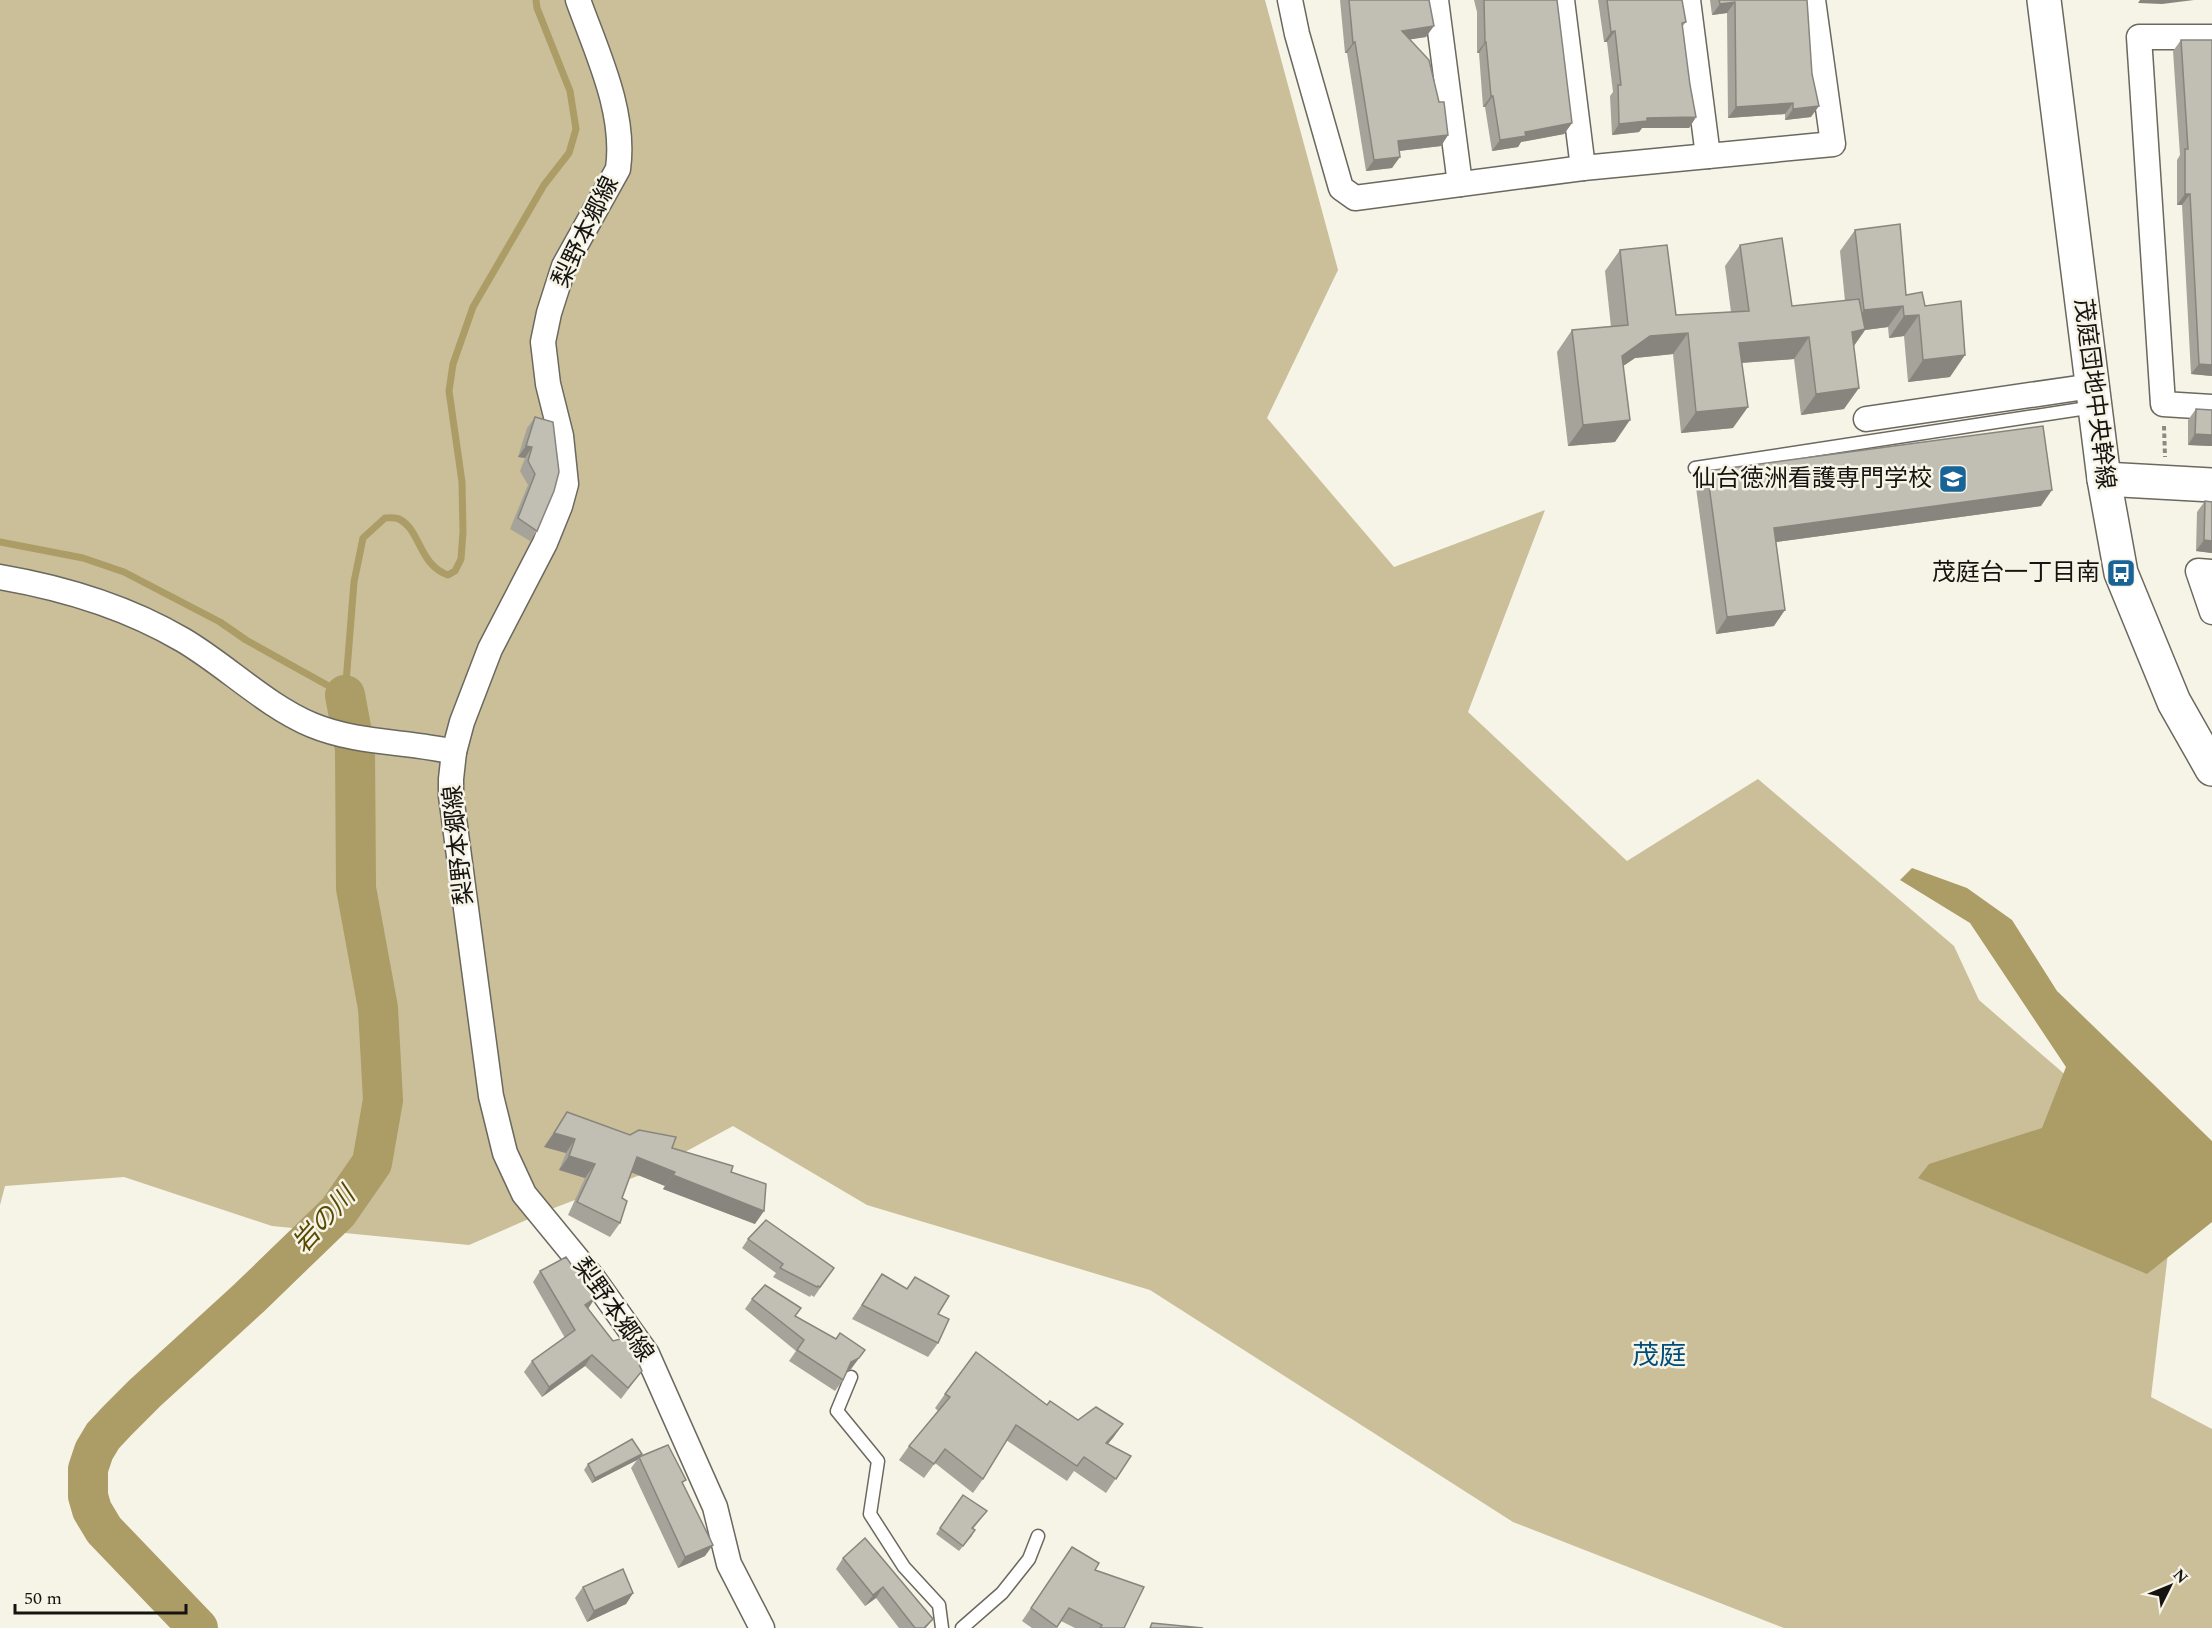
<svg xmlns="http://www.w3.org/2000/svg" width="2212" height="1628" font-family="Spectral,'Noto Sans JP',serif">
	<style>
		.green { fill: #cabf99 }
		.water { fill: #ac9c66 }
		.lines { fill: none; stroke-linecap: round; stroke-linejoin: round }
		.stream { stroke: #ac9c66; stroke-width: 7 }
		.river { stroke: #ac9c66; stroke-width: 40 }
		.lane-casing { stroke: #6b685e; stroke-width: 15 }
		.street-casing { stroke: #6b685e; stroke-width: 27 }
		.secondary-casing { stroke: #6b685e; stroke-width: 36 }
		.path { stroke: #8b8981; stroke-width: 4; stroke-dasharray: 4.5 3; stroke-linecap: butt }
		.lane { stroke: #fff; stroke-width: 12 }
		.street { stroke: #fff; stroke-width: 24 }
		.secondary { stroke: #fff; stroke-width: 33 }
		.wall { fill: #a6a39a }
		.shaded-wall { fill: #87857d }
		.building { fill: #c1beb3; stroke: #87857d; stroke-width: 1.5 }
		.labels { text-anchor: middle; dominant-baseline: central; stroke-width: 5; stroke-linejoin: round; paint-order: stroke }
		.street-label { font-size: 24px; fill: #151410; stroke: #f6f3e7 }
		.poi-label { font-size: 24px; fill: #151410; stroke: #f6f3e7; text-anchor: end }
		.water-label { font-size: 26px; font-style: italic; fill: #5a4901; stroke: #f6f3e7 }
		.quarter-label { font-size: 27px; fill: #004d7a; stroke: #f6f3e7 }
	</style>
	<rect width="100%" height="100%" fill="#f6f3e7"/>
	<!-- green -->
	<polygon class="green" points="0,0 1265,0 1338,270 1267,418 1394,567 1545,510 1468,712 1627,861 1758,779 1954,946 1979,1000 2069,1078 2181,1143 2151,1397 2212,1429 2212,1628 1784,1628 1513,1522 1150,1290 867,1205 733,1126 648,1172 554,1208 469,1245 272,1226 124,1177 5,1186 0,1205"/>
	<!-- water -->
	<polygon class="water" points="1912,868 1967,888 2012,920 2057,991 2212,1141 2212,1222 2147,1274 1918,1178 1929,1164 2042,1128 2066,1067 1970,923 1900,880"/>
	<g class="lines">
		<!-- stream -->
		<path class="stream" d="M0 542 83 558 124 572 220 622 246 640 345 695 354 582 363 538 385 518C390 518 395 517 399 519 421 530 418 564 448 575L455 571 461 559 463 532 462 482 449 391 453 364 473 307 544 185 569 153 576 129 570 91 537 8 536 0"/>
		<!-- river -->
		<polyline class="river" points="198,1628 104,1530 92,1510 88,1496 88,1469 94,1451 103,1436 117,1421 145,1393 249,1298 338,1212 372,1163 383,1100 378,1008 356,888 355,749 345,695"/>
		<!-- lane casing -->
		<g class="lane-casing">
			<g id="lane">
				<polyline points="1695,468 2094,407"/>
				<polyline points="851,1377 837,1411 878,1461 870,1514 904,1567 939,1605 942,1628"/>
				<polyline points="962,1628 1002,1593 1029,1559 1038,1536"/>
			</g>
		</g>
		<!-- street casing -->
		<g class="street-casing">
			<g id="street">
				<path d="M578 0C597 53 626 112 618 169L564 266 549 313 543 342 548 384 561 436 566 484 560 506 545 543 490 649 462 722 454 752 451 779V796L491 1096 505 1153 524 1194 593 1278 647 1354 715 1507 729 1564 762 1628"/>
				<polyline points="1290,0 1297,34 1341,188 1355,198 1583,168 1833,144 1813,0"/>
				<polyline points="1436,0 1460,184"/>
				<polyline points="1562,0 1583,168"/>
				<polyline points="1688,0 1708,156"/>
				<polyline points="2212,37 2139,37 2163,404 2212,407"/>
				<polyline points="1866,419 2092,386"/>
				<polyline points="2212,572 2198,571 2212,612"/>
				<path d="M0 577C64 588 127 607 183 640 227 666 265 705 312 725 358 744 407 741 454 752"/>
			</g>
		</g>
		<!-- secondary casing -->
		<g class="secondary-casing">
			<g id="secondary">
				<polyline points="2044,0 2104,479 2121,573 2174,702 2212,769"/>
				<polyline points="2104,479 2212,485"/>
			</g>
		</g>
		<!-- path -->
		<polyline class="path" points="2164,426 2165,457"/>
		<!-- lane -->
		<use href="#lane" class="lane"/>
		<!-- street -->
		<use href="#street" class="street"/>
		<!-- secondary -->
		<use href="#secondary" class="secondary"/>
	</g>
	<!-- wall -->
	<g class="wall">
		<polygon points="1340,0 1429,0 1426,37 1410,39 1439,102 1448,135 1441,146 1399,151 1392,168 1366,171 1347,53 1345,53"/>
		<polygon points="1474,0 1557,0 1572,123 1564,134 1521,142 1518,147 1492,151 1485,107 1483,107 1479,53 1477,53 1477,12"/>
		<polygon points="1598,0 1682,0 1686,22 1682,27 1690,85 1696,117 1689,128 1642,128 1639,132 1612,135 1610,96 1613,92 1607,42 1604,42"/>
		<polygon points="1710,0 1807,0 1811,117 1785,120 1785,114 1728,118 1727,13 1712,15"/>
		<polygon points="2181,40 2212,376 2191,374 2182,205 2177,205 2177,160 2180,155 2173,51"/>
		<polygon points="1855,230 1906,295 1925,306 1950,377 1908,382 1904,336 1889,338 1888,327 1865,330 1854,346 1844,409 1801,415 1794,359 1742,363 1733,428 1681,433 1673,354 1635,358 1623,366 1615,442 1568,446 1557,352 1572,330 1611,327 1605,271 1620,250 1676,315 1731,312 1725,266 1740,245 1792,306 1845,301 1840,251"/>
		<polygon points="2196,409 2212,410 2212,446 2188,445 2188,420"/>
		<polygon points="535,417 537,531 530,541 510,529 528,485 520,471 525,458 518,457 527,428"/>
		<polygon points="1707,471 2041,506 1776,542 1774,626 1716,634 1696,488"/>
		<polygon points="2205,501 2212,502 2212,553 2196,551 2197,512"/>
		<polygon points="567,1112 630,1135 672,1148 731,1172 755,1224 663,1189 665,1186 631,1172 622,1198 620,1223 610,1237 568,1215 585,1178 559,1170 566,1153 544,1147"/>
		<polygon points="748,1239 834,1268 814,1297 811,1295 810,1297 773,1277 776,1273 742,1248"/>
		<polygon points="540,1271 595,1298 588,1308 613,1341 639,1365 642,1371 621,1399 585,1366 542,1397 524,1372 532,1361 565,1338 533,1282"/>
		<polygon points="882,1274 938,1314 938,1343 928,1357 852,1319"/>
		<polygon points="752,1299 795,1316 836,1339 865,1350 851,1369 847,1371 843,1380 835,1391 789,1361 796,1351 745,1309"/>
		<polygon points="945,1394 1047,1405 1078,1420 1123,1424 1108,1444 1131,1456 1106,1493 1074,1471 1067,1481 1006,1440 983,1479 973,1493 935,1463 924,1478 899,1460 909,1446 938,1411 935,1408"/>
		<polygon points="642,1454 640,1456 683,1484 705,1556 678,1568 631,1468 637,1460 592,1483 584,1470 588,1464"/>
		<polygon points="963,1495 987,1511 973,1529 972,1536 959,1551 936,1534"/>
		<polygon points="1072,1547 1124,1628 1075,1628 1061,1621 1056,1628 1032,1628 1022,1621"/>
		<polygon points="843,1558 933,1619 926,1628 899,1628 876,1598 865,1606 836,1569"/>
		<polygon points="583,1587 633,1593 626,1604 587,1622 575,1598"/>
	</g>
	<!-- shaded-wall -->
	<g class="shaded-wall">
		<polygon points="2140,0 2194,0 2162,4 2138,3"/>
		<polygon points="1735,2 1727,13 1712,15 1720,4"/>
		<polygon points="1434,26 1426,37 1394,42 1402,31"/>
		<polygon points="1615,31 1607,42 1604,42 1611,32"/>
		<polygon points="1355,42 1347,53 1345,53 1353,43"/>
		<polygon points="1485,42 1486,42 1479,53 1477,53"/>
		<polygon points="1491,96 1493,96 1485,107 1483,107"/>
		<polygon points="1793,103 1785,114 1728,118 1736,107"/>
		<polygon points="1819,106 1811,117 1785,120 1793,109"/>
		<polygon points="1696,117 1689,128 1642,128 1639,132 1612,135 1619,124 1647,118"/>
		<polygon points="1572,123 1564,134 1521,142 1518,147 1492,151 1500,140 1525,132"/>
		<polygon points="1448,135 1441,146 1390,152 1398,141"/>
		<polygon points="1400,157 1392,168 1366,171 1374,160"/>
		<polygon points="2185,194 2190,194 2182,205 2177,205"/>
		<polygon points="1903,306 1888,327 1865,330 1850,351 1849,332 1864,310"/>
		<polygon points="1919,315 1904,336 1889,338 1904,316"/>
		<polygon points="1688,333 1673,354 1635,358 1607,377 1622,356 1650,336"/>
		<polygon points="1809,337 1794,359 1724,364 1739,343"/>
		<polygon points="1965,355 1950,377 1908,382 1923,360"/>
		<polygon points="2199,364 2212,365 2212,376 2191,374"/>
		<polygon points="1859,388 1844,409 1801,415 1816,394"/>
		<polygon points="1748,407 1733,428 1681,433 1696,412"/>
		<polygon points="1630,420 1615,442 1568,446 1583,425"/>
		<polygon points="2195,434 2212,435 2212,446 2188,445"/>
		<polygon points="526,446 532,447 525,458 518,457"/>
		<polygon points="2052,490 2041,506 1762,544 1774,528"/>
		<polygon points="2204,540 2212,541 2212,553 2196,551"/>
		<polygon points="1785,610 1774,626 1716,634 1727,617"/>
		<polygon points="554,1133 575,1139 566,1153 544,1147"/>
		<polygon points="569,1156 595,1164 585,1178 559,1170"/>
		<polygon points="637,1157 675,1172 665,1186 628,1171"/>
		<polygon points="673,1175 764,1211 755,1224 663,1189"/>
		<polygon points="595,1298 588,1309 585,1305"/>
		<polygon points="592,1355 585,1366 542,1397 549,1387"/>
		<polygon points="859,1358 851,1369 844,1373 851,1362"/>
		<polygon points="1123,1424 1113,1438 1096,1457 1106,1443"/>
		<polygon points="642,1454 637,1460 592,1483 595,1478"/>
		<polygon points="713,1545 705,1556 678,1568 685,1557"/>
		<polygon points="883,1587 876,1598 865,1606 873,1595"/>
		<polygon points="633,1593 626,1604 587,1622 594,1611"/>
	</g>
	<!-- building -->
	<g class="building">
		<polygon points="1349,0 1429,0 1434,26 1402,31 1429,60 1439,102 1444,102 1448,135 1398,141 1400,157 1374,160 1355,42 1353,43"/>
		<polygon points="1484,0 1557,0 1572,123 1525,132 1526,136 1500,140 1493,96 1491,96 1486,42 1485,42"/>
		<polygon points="1607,0 1682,0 1686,22 1682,23 1690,85 1696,117 1647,118 1647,121 1619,124 1618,85 1621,85 1615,31 1611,32"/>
		<polygon points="1719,0 1807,0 1812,74 1819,106 1793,109 1793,103 1736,107 1735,2 1720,4"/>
		<polygon points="2181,40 2212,40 2212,365 2199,364 2190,194 2185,194 2185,149 2188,149"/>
		<polygon points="1900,224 1906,295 1922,292 1925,306 1961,301 1965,355 1923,360 1919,315 1904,316 1903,306 1864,310 1855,230"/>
		<polygon points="1782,238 1792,306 1859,299 1865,329 1852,332 1859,388 1816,394 1809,337 1739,343 1748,407 1696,412 1688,333 1650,336 1622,356 1630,420 1583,425 1572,330 1628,325 1620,250 1667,245 1676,315 1749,311 1740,245"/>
		<polygon points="2196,409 2212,410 2212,435 2195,434"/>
		<polygon points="535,417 553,422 559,472 554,491 537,531 518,518 535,474 528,461 532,447 526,446"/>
		<polygon points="2043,426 2052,490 1774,528 1785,610 1727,617 1707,471"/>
		<polygon points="2205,501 2212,502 2212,541 2204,540"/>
		<polygon points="567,1112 630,1135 639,1130 676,1137 672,1148 733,1166 731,1172 766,1184 764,1211 673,1175 675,1172 637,1157 622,1198 627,1201 620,1223 577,1202 595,1164 569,1156 575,1139 554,1133"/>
		<polygon points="766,1220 834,1268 820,1287 818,1286 817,1287 780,1268 783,1264 748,1239"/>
		<polygon points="566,1257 595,1298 585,1305 613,1341 632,1336 645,1357 638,1362 642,1371 628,1388 592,1355 549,1387 532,1361 575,1330 540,1271"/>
		<polygon points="882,1274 907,1289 915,1277 949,1296 938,1314 949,1319 938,1343 862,1305"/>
		<polygon points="765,1285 801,1308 795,1316 836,1339 840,1333 865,1350 859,1358 851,1362 843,1380 797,1350 804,1340 752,1299"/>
		<polygon points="976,1352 1047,1405 1050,1401 1078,1420 1096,1407 1123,1424 1106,1443 1131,1456 1116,1479 1084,1457 1077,1466 1016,1425 983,1479 945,1449 934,1464 909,1446 950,1397 945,1394"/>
		<polygon points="632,1439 642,1454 595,1478 588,1464"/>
		<polygon points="668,1445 686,1480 682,1482 713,1545 685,1557 639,1457"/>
		<polygon points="963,1495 987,1511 972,1528 975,1530 963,1546 940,1528"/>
		<polygon points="865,1538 933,1619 924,1628 915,1628 883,1587 873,1595 843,1558"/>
		<polygon points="1072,1547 1099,1563 1095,1570 1144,1587 1124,1628 1100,1628 1102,1625 1069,1608 1057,1627 1031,1608"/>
		<polygon points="623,1569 633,1593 594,1611 583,1587"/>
		<polygon points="1152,1623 1203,1628 1150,1628"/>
	</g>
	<!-- icons -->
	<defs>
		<g id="school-square" transform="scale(1.5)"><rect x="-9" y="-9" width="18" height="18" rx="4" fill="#186497" stroke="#f6f3e7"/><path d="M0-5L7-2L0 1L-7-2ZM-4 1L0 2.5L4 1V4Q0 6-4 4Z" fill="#fff"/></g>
		<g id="bus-square" transform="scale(1.5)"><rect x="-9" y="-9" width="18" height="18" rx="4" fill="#186497" stroke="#f6f3e7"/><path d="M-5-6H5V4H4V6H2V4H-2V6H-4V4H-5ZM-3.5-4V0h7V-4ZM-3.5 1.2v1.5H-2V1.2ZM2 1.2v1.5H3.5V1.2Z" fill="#fff"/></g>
	</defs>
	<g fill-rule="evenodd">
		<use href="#school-square" x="1953" y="479"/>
		<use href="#bus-square" x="2121" y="573"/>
	</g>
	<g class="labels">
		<!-- street labels -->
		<g class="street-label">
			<text transform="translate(586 232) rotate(-64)">梨野本郷線</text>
			<text transform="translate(2094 394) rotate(83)">茂庭団地中央幹線</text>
			<text transform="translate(459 845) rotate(-96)">梨野本郷線</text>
			<text transform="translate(613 1310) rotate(55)">梨野本郷線</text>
		</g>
		<!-- poi labels -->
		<g class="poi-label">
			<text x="1932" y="479">仙台徳洲看護専門学校</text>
			<text x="2100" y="573">茂庭台一丁目南</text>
		</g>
		<!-- water labels -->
		<g class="water-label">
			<text transform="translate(324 1220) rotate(-48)">岩の川</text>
		</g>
		<!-- quarter labels -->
		<g class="quarter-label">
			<text x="1659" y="1356">茂庭</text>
		</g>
	</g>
	<!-- north arrow -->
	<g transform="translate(2170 1586) rotate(47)" stroke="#f6f3e7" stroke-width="4.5" paint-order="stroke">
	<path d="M0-4.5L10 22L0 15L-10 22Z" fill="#151410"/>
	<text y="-9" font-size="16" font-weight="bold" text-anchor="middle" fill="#151410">N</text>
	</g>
	<!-- scale -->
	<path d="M15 1604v9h171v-9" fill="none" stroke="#151410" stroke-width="3"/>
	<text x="24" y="1604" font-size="18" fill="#151410" stroke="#f6f3e7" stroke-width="4.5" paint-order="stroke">50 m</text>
</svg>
